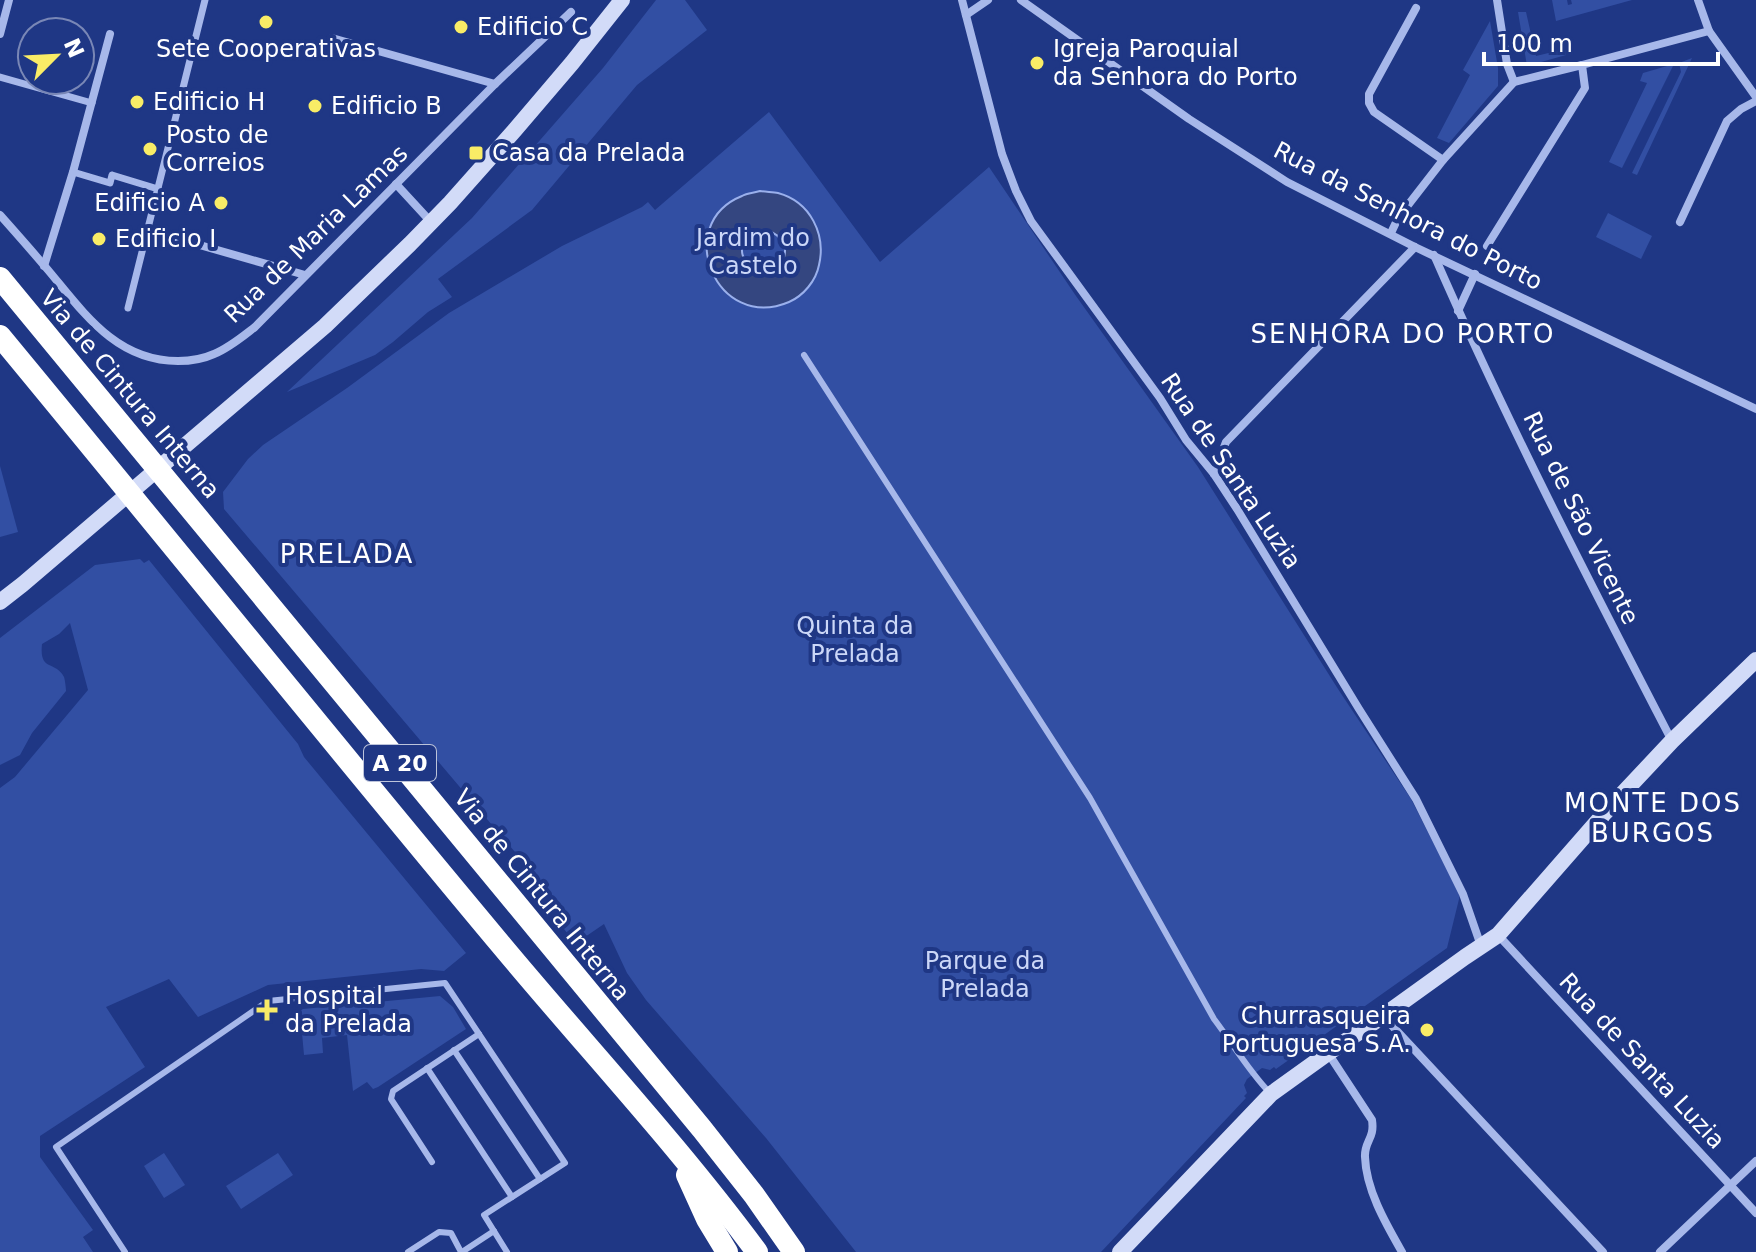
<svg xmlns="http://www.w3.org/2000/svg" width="1756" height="1252" font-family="'DejaVu Sans',sans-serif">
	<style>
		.green { fill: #324fa3 }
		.water { fill: #344680; stroke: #9ab0ec; stroke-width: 2; fill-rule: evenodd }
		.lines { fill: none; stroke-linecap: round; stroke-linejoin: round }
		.service { stroke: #a7b8ea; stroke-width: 6 }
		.pedestrian { stroke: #a7b8ea; stroke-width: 7 }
		.minor { stroke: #a7b8ea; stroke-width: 8 }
		.secondary { stroke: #d2dbf8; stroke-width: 16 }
		.motorway { stroke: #fff; stroke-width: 22 }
		.poi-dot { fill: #f9ec66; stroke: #1f3785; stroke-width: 3 }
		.labels { text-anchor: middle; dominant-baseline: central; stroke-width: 8; stroke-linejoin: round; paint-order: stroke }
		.shield { fill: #1f3785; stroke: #bcc3da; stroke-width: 2 }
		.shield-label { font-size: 22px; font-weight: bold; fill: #fff }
		.poi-label { font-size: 24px; fill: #fff; stroke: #1f3785; text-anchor: start }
		.street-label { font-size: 24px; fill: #fff; stroke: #1f3785 }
		.park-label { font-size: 24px; fill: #cbd7f8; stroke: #1f3785 }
		.neighbourhood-label { font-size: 26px; letter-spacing: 2px; fill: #fff; stroke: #1f3785 }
	</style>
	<rect width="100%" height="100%" fill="#1f3785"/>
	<!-- green -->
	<g class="green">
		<polygon points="656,0 685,0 707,30 637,85 532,210 438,279 452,297 428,312 393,342 375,355 287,392 472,218 603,68"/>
		<polygon points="1552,0 1567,0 1568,5 1572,4 1571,0 1632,0 1556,21"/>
		<polygon points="1518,12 1526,12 1536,56 1565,49 1566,55 1527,66"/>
		<polygon points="1490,21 1498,68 1498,86 1449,143 1437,138 1470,75 1463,70"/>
		<polygon points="1692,58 1637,175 1632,173 1681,72 1679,63"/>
		<polygon points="1674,64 1622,168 1609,162 1647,83 1640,81 1643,73"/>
		<polygon points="769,112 880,262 989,167 1076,296 1198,467 1338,689 1411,799 1460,895 1447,948 1276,1069 1274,1067 1270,1070 1262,1068 1247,1079 1244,1085 1247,1093 1244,1096 1246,1098 1101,1252 856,1252 766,1138 646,1000 627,973 604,924 585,937 578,929 567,933 559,922 565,911 224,509 223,492 248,459 263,445 347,388 449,313 562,246 642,207 648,202 655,210"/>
		<polygon points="1608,213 1652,236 1641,259 1596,237"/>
		<polygon points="0,466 18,532 0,537"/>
		<path d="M140 559 144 563 149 560 298 744 304 757 466 953 444 971 421 969 268 985 198 1017 169 979 106 1007 145 1067 40 1136V1157L93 1230 83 1237 93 1252H0V788L15 777 88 690 70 623 59 634 42 644C39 672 55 660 64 677 65 680 66 688 66 691L32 733 20 755 0 765V638L95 565Z"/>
		<polygon points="440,996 453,1007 466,1029 378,1087 373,1089 367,1082 353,1091 347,1035 322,1038 323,1053 304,1055 300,1011 303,1009"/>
		<polygon points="164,1153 185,1185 164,1198 144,1166"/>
		<polygon points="278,1153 293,1175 241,1209 226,1186"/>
	</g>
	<!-- water -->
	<path class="water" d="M760 191C766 192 773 192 778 193 811 202 826 235 819 265 816 281 803 296 789 302 716 333 672 224 742 196 747 193 754 193 760 191ZM761 230C777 231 790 243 783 260 767 298 714 245 761 230Z"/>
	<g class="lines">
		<!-- service -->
		<g class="service">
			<path d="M804 355 1090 798 1214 1019C1233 1044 1248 1070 1269 1092"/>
			<polyline points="454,1050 540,1179"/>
			<polyline points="427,1068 512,1197"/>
			<polyline points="432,1162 391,1099 393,1091 479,1034"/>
			<polyline points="125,1252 56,1147 268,1001 445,983 565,1163 484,1215 507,1252"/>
			<polyline points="408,1252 439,1232 451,1233 461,1252"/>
			<polyline points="462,1252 494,1231"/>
		</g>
		<!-- pedestrian -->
		<g class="pedestrian">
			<polyline points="0,77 92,103"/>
			<polyline points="73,172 110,183 112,175 158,189"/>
			<polyline points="147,231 168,236"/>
			<polyline points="128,308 205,0"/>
		</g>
		<!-- minor -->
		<g class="minor">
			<polyline points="962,0 1002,154 1016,191 1031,221 1160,398 1186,440 1214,474 1237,509 1359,709 1416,799 1463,894 1481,946"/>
			<polyline points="1021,0 1189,119 1287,182 1415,247 1756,409"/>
			<polyline points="1497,0 1507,64 1514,82"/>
			<polyline points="1698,0 1709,31 1756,97"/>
			<polyline points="1416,8 1369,94 1369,103 1374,112 1443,160"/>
			<polyline points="966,15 988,0"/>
			<polyline points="0,34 9,0"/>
			<polyline points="332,38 495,84"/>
			<polyline points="396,184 431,222"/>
			<path d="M0 215C16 233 32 251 48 270 84 313 116 361 178 361 190 361 203 359 214 354 229 348 242 337 255 327L495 84 571 12"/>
			<polyline points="1680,222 1727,121 1741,109 1756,101"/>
			<polyline points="1391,233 1398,218 1443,160 1514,82 1582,65"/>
			<polyline points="168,236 305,275"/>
			<polyline points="1487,246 1585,88 1582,65 1709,31"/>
			<path d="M1434 255C1506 420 1589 581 1672 741"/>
			<polyline points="44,266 73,172 110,34"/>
			<polyline points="1458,311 1475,274"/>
			<polyline points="1214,474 1226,442 1415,247"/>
			<polyline points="1498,935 1756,1213"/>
			<polyline points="1383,1016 1603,1252"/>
			<path d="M1328 1053 1372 1120C1375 1139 1364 1141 1365 1157 1366 1190 1386 1224 1402 1252"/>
			<polyline points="1660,1252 1756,1161"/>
		</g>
		<!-- secondary -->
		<g class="secondary">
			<polyline points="0,602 23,584 325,326 410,244 450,203 514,131 572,63 622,0"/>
			<polyline points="1120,1252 1271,1094 1328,1053 1383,1016 1465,957 1498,935 1610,807 1672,741 1756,660"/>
		</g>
		<!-- motorway -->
		<g class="motorway">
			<polyline points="0,278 702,1129 754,1195 794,1252"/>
			<path d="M0 336C168 539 333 744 502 946 587 1048 678 1145 757 1252"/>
			<polyline points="687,1175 707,1219 727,1252"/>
		</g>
	</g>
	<!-- markers -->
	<g class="poi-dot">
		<circle cx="266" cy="22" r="8"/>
		<circle cx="461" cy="27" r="8"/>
		<circle cx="1037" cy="63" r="8"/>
		<circle cx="137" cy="102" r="8"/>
		<circle cx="315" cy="106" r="8"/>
		<circle cx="150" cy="149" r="8"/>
		<rect x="468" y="145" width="16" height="16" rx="4"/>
		<circle cx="221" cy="203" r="8"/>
		<circle cx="99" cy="239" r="8"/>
		<path d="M263 998h8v8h8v8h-8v8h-8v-8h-8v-8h8z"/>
		<circle cx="1427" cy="1030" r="8"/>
	</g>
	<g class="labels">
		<!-- shield labels -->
		<rect class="shield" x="364" y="745" width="72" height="36" rx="6"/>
		<g class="shield-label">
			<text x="400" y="763">A 20</text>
		</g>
		<!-- poi labels -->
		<g class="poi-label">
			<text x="477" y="27">Edificio C</text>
			<text x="266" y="49" text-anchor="middle">Sete Cooperativas</text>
			<text x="1053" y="49">Igreja Paroquial<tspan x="1053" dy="28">da Senhora do Porto</tspan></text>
			<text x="153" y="102">Edificio H</text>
			<text x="331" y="106">Edificio B</text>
			<text x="166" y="135">Posto de<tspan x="166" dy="28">Correios</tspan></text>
			<text x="492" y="153">Casa da Prelada</text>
			<text x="205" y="203" text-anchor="end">Edificio A</text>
			<text x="115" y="239">Edificio I</text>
			<text x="285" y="996">Hospital<tspan x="285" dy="28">da Prelada</tspan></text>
			<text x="1411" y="1016" text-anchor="end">Churrasqueira<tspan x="1411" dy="28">Portuguesa S.A.</tspan></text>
		</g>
		<!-- street labels -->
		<g class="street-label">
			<text transform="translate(1408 216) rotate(27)">Rua da Senhora do Porto</text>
			<text transform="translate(316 234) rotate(-44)">Rua de Maria Lamas</text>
			<text transform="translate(130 394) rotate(50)">Via de Cintura Interna</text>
			<text transform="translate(1231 471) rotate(56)">Rua de Santa Luzia</text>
			<text transform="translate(1581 518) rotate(64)">Rua de São Vicente</text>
			<text transform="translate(542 895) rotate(51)">Via de Cintura Interna</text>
			<text transform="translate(1642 1061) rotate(47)">Rua de Santa Luzia</text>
		</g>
		<!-- park labels -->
		<g class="park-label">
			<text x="753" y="238">Jardim do<tspan x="753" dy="28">Castelo</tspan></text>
			<text x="855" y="626">Quinta da<tspan x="855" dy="28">Prelada</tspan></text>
			<text x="985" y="961">Parque da<tspan x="985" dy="28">Prelada</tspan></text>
		</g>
		<!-- neighbourhood labels -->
		<g class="neighbourhood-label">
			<text x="1403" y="334">SENHORA DO PORTO</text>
			<text x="347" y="554">PRELADA</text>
			<text x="1653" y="803">MONTE DOS<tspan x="1653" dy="30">BURGOS</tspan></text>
		</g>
	</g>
	<!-- north arrow -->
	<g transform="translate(56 56) rotate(66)"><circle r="38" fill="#1f3785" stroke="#7987b6" stroke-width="2"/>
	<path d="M0-6L14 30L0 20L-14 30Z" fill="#f9ec66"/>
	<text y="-12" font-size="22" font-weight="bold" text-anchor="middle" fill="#ffffff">N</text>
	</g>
	<!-- scale -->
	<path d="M1484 52v12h234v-12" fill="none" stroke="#ffffff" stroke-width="4"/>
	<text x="1496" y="52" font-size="24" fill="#ffffff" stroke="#1f3785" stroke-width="6" paint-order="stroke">100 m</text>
</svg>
